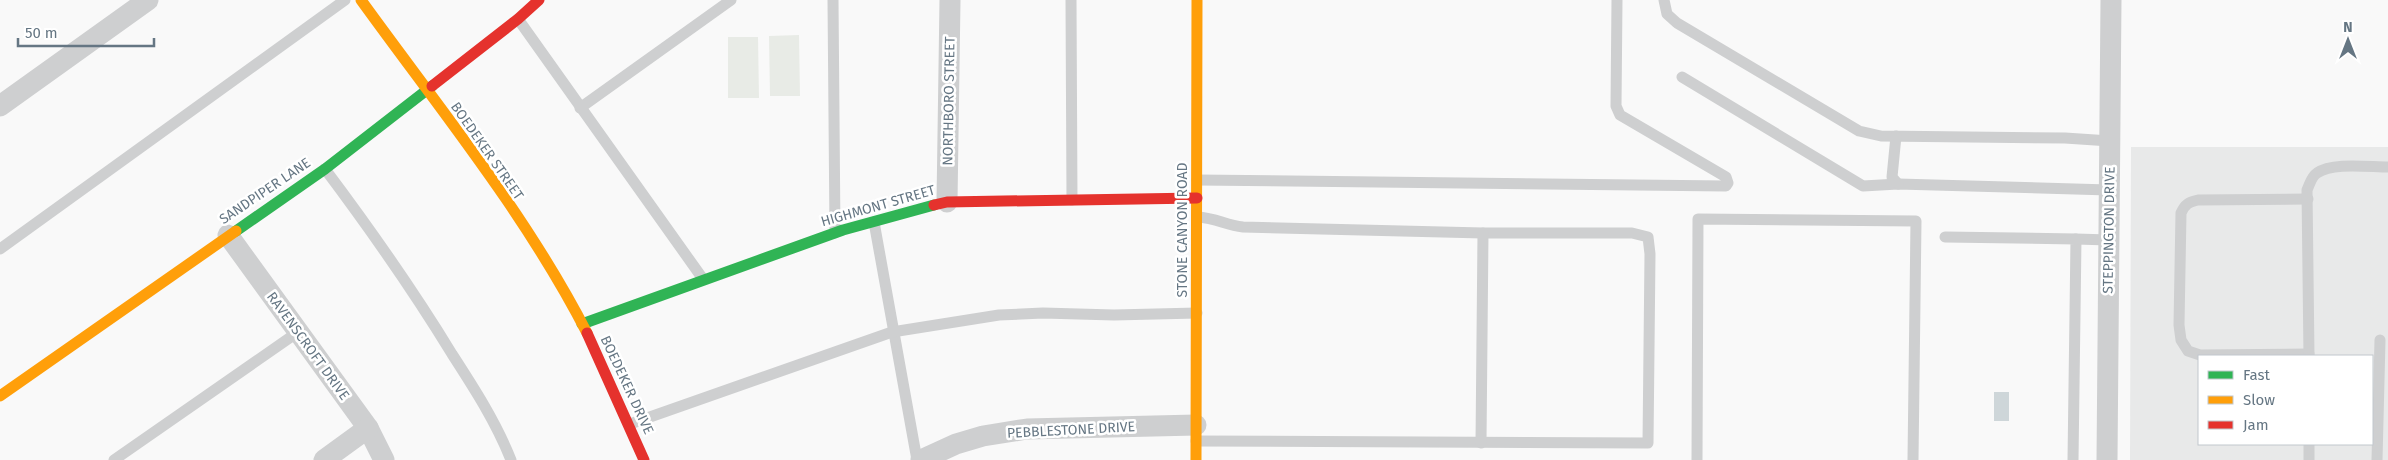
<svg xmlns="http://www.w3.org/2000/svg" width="2388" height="460" font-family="'Fira Sans',sans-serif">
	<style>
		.built { fill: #e8e9e9; fill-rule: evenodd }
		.green { fill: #e8ebe6 }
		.water { fill: #ced6d9 }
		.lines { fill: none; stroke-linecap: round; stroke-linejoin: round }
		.lane { stroke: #cecfd0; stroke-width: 11 }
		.street { stroke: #cecfd0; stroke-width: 21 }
		.fast { stroke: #30b455; stroke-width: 11 }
		.slow { stroke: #ff9f0a; stroke-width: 11 }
		.jam { stroke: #e5322d; stroke-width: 11 }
		.labels { text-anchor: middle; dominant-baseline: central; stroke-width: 5; stroke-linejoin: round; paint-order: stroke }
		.street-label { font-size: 14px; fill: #657683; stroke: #fff }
	</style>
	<rect width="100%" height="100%" fill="#f9f9f9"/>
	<!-- built -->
	<path class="built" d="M2131 147H2388V460H2130ZM2199 356H2372V444H2199Z"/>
	<!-- green -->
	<g class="green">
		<polygon points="799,35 800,96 770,96 769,36"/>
		<polygon points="728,37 758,37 759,98 728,98"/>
	</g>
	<!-- water -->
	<rect class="water" x="1994" y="392" width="15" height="29"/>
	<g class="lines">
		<!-- lane -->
		<g class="lane">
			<polyline points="833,0 835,233"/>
			<polyline points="1071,0 1072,200"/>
			<polyline points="1664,0 1667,14 1677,23 1859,131 1881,136 2065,138 2110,141"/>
			<polyline points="518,19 703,279"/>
			<polyline points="1682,77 1863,186 1898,184 2109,190"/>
			<polyline points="580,108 731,0"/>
			<polyline points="1896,136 1892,177 1898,184"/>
			<path d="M325 169C370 229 413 290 452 354 474 388 496 422 511 460"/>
			<polyline points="1197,180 1726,186 1728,183 1726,177 1620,115 1616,106 1617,0"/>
			<path d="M2308 199 2198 200C2189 202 2185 204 2181 213L2179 325 2181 340 2188 351 2200 355 2309 354"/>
			<polyline points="874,222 917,460"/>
			<polyline points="1945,237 2076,239 2073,460"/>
			<polyline points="2076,239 2109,240"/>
			<polyline points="0,249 345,0"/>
			<path d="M2309 356 2307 190C2310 184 2311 177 2317 173 2332 162 2369 167 2388 167"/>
			<polyline points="630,424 892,332 999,315 1043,313 1114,315 1197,313"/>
			<path d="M1196 441 1648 443 1650 254 1648 237 1632 233H1483L1243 227C1225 225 1217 218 1197 217"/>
			<polyline points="1481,443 1483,233"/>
			<polyline points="114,460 298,332"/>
			<polyline points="1697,460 1698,219 1916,221 1913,460"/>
			<polyline points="2309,460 2309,444"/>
			<polyline points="2377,460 2380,340"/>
		</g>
		<!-- street -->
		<g class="street">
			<polyline points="0,106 148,0"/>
			<polyline points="947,202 950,0"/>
			<polyline points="228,235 368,428 384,460"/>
			<polyline points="324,460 368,428"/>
			<polyline points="921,460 956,444 983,436 1027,429 1196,425"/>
			<polyline points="2107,460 2111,0"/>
		</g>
		<!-- fast -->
		<g class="fast">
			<polyline points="236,231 325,169 432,86"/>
			<polyline points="582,324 843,230 934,205"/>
		</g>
		<!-- slow -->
		<g class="slow">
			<path d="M361 0C439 108 526 214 587 333"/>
			<polyline points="0,396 236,231"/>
			<polyline points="1196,460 1197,0"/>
		</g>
		<!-- jam -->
		<g class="jam">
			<polyline points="432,86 518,19 539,0"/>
			<polyline points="934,205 947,202 1197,198"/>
			<polyline points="587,333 644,460"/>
		</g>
	</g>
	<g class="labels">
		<!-- street labels -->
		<g class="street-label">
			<text transform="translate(949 101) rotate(-89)">NORTHBORO STREET</text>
			<text transform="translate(487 151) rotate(55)">BOEDEKER STREET</text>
			<text transform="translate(265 191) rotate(-34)">SANDPIPER LANE</text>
			<text transform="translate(878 206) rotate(-16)">HIGHMONT STREET</text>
			<text transform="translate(1182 230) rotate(-90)">STONE CANYON ROAD</text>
			<text transform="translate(2109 230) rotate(-89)">STEPPINGTON DRIVE</text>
			<text transform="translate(308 346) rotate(54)">RAVENSCROFT DRIVE</text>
			<text transform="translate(627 385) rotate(65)">BOEDEKER DRIVE</text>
			<text transform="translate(1071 430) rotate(-3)">PEBBLESTONE DRIVE</text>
		</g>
	</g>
	<!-- legend -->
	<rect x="2198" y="355" width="175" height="90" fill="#ffffff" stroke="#c1c8cd"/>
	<rect x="2208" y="371" width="25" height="8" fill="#30b455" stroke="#c1c8cd"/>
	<text x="2243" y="380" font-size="15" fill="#657683">Fast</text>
	<rect x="2208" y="396" width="25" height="8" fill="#ff9f0a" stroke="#c1c8cd"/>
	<text x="2243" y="405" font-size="15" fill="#657683">Slow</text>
	<rect x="2208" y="421" width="25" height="8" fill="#e5322d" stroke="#c1c8cd"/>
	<text x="2243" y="430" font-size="15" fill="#657683">Jam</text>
	<!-- north arrow -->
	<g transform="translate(2348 40)" stroke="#ffffff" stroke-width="4" paint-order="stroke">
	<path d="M0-4L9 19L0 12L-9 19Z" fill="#657683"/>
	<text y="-8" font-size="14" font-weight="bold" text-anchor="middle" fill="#657683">N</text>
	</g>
	<!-- scale -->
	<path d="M18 38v8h136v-8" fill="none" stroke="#657683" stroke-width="2.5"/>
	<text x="25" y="38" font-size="15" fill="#657683" stroke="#ffffff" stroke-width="4" paint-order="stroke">50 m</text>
</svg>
